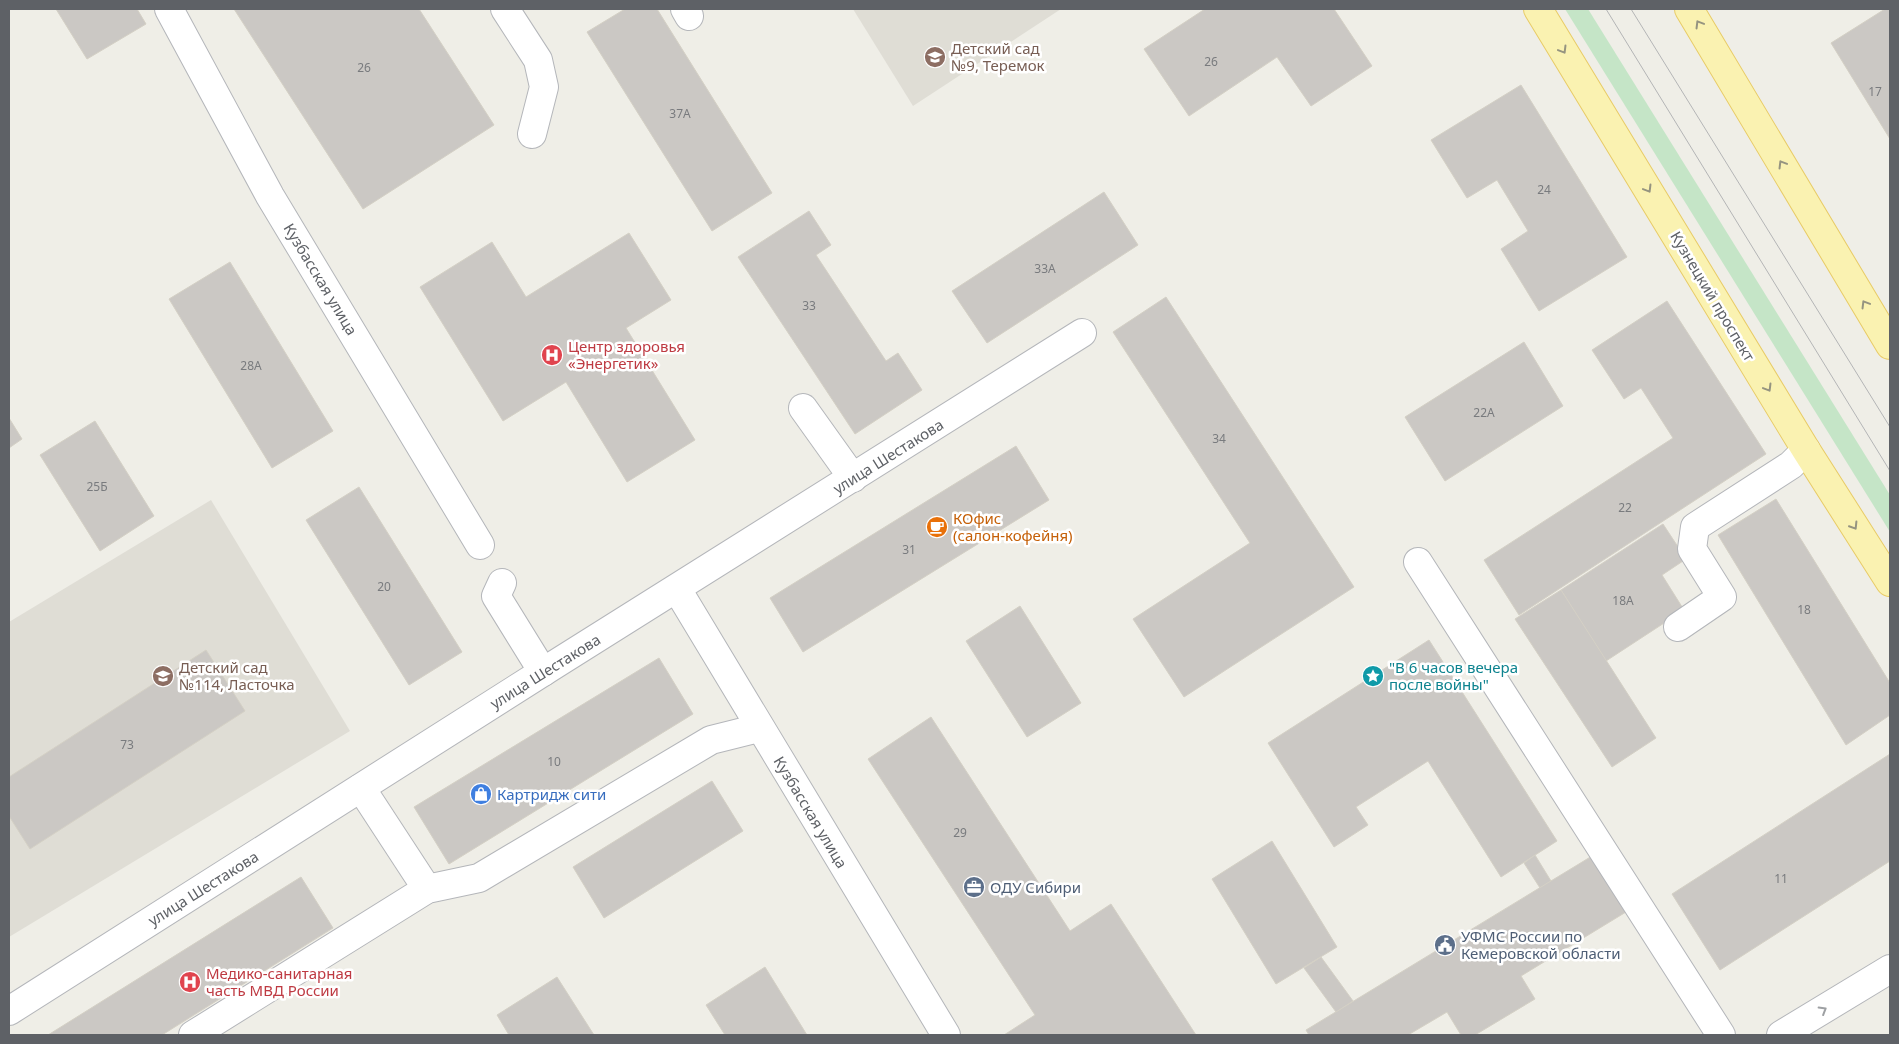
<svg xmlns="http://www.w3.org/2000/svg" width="1899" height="1044" font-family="'Noto Sans',sans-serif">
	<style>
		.education { fill: #dfddd5 }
		.green { fill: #c5e5c7 }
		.building { fill: #cbc8c4; stroke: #d4d0c5 }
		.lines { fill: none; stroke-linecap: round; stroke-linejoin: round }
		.minor-casing { stroke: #b4b6ba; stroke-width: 30 }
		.major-casing { stroke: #e8cb66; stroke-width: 30 }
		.minor { stroke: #fff; stroke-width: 28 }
		.major { stroke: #faf2b1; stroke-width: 28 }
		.tram { stroke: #b4b5b6; stroke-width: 1 }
		.oneway { stroke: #959480 }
		.oneway2 { stroke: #9ea0a3 }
		.labels { text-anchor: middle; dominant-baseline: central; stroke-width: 5; stroke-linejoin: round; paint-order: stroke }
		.number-label { font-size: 12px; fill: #797b7e }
		.education-label { font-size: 15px; fill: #785e54; stroke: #fff; text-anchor: start }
		.street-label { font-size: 15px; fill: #5e6166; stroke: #fff }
		.health-label { font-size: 15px; fill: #be3a42; stroke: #fff; text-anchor: start }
		.food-label { font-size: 15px; fill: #c56008; stroke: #fff; text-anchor: start }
		.culture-label { font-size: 15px; fill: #0d838f; stroke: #fff; text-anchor: start }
		.shop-label { font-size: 15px; fill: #366cbe; stroke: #fff; text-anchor: start }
		.service-label { font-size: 15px; fill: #4e5e75; stroke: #fff; text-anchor: start }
	</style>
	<rect width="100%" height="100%" fill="#efeee7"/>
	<!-- education -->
	<g class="education">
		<polygon points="853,9 1061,9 913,106"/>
		<polygon points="211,500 350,731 9,937 9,622"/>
	</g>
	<!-- green -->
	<polygon class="green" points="1565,9 1588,9 1890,495 1890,532"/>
	<!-- building -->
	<g class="building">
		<polygon points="56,9 137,9 146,24 87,59"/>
		<polygon points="234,9 419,9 494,125 363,209"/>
		<polygon points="625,9 657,9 772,193 712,231 587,32"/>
		<polygon points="1205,9 1334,9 1372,66 1311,106 1277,57 1189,116 1144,49"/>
		<polygon points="1885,9 1890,9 1890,139 1831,43"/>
		<polygon points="1521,85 1627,257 1539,311 1501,249 1528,231 1497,180 1467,198 1431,140"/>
		<polygon points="1104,192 1138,245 987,343 952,291"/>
		<polygon points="809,211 831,245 816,255 886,361 898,353 922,390 855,434 738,257"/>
		<polygon points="629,233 671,300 626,328 695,440 627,482 566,382 503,421 420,287 492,242 526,297"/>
		<polygon points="230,262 333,431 272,468 169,299"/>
		<polygon points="1166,297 1354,587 1184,697 1133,619 1250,543 1113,332"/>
		<polygon points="1667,301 1766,454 1519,615 1484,560 1673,438 1641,388 1624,399 1592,350"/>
		<polygon points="1524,342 1563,406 1445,481 1405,417"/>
		<polygon points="9,418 22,439 9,448"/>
		<polygon points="95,421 154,516 100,551 40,455"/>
		<polygon points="1016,446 1049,500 803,652 770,598"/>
		<polygon points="359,487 462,652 409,685 306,520"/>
		<polygon points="1776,499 1890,683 1890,715 1846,745 1718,535"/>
		<polygon points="1663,524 1686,559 1662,575 1684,610 1606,661 1561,590"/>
		<polygon points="1561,590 1656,738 1612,767 1515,619"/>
		<polygon points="1020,606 1081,703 1027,737 966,641"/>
		<polygon points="1429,640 1557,841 1501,877 1428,761 1356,807 1368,825 1334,847 1268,743"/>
		<polygon points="206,650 245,711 30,849 9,816 9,777"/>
		<polygon points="659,658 693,714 449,864 414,807"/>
		<polygon points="931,717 1070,931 1111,904 1196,1035 1004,1035 1035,1015 868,759"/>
		<polygon points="1890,754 1890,861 1720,970 1672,894"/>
		<polygon points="712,781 743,831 604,918 573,867"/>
		<polygon points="1272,841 1337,947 1276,984 1212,879"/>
		<polygon points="1535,855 1551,881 1540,888 1524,863"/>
		<polygon points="1592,856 1626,912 1521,976 1535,999 1475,1035 1461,1035 1447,1012 1408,1035 1309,1035 1306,1030"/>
		<polygon points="301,877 333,928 162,1035 48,1035"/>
		<polygon points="1321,957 1353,1001 1336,1012 1304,968"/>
		<polygon points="765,967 807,1035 725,1035 706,1005"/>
		<polygon points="557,977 594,1035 509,1035 497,1015"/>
	</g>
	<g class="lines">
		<!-- minor casing -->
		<g class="minor-casing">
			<g id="minor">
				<polyline points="169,9 270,196 480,545"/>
				<polyline points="505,9 538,60 544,87 532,134"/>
				<polyline points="685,9 689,16"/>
				<polyline points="803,408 853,478"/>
				<polyline points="1418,562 1721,1035"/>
				<polyline points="502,583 496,596 543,672"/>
				<polyline points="677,589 946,1035"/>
				<polyline points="1678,627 1722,597 1692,549 1695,527 1791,465 1806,450"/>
				<polyline points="361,788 427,889"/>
				<polyline points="9,1011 554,665 1082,333"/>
				<polyline points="193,1035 427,889 479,878 711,740 759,728"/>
				<polyline points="1781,1035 1890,969"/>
			</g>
		</g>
		<!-- major casing -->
		<g class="major-casing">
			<g id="major">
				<polyline points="1538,9 1806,450 1890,582"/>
				<polyline points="1689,9 1890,345"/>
			</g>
		</g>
		<!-- minor -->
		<use href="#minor" class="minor"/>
		<!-- major -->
		<use href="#major" class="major"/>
		<!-- tram -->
		<g class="tram">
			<polyline points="1606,9 1890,471"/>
			<polyline points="1631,9 1890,427"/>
		</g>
	</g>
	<!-- one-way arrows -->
	<defs><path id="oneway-chevron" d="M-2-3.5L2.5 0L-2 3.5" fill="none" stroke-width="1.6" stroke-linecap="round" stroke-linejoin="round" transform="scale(1.25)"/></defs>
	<g class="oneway">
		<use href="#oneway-chevron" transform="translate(1699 24) rotate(-121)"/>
		<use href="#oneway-chevron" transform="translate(1563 50) rotate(59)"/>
		<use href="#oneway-chevron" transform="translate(1782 164) rotate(-121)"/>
		<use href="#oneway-chevron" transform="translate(1648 189) rotate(59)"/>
		<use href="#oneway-chevron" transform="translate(1865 304) rotate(-121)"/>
		<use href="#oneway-chevron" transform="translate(1768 388) rotate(59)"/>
		<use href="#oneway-chevron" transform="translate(1854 526) rotate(58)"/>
	</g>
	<use class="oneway2" href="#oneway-chevron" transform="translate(1823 1010) rotate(-31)"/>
	<!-- icons -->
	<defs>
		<g id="school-disc" transform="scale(1.125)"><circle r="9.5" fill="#8d6e63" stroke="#fff"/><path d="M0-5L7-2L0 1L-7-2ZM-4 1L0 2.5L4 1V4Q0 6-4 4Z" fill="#fff"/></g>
		<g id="hospital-disc" transform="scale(1.125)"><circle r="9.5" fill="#e0444e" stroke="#fff"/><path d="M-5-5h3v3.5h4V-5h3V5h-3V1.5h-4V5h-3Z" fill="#fff"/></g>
		<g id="cafe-disc" transform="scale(1.125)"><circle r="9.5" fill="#e8710a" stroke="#fff"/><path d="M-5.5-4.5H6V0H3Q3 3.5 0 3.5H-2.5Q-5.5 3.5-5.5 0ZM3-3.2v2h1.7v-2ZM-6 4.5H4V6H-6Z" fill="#fff"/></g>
		<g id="sight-disc" transform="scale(1.125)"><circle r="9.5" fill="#0f9aa8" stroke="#fff"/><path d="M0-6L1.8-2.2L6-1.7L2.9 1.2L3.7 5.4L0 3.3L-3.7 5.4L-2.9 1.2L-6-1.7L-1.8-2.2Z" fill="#fff"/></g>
		<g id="shop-disc" transform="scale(1.125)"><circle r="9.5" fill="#3f7fe0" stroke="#fff"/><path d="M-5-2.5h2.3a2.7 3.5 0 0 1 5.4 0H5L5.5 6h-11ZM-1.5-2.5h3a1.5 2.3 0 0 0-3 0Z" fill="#fff"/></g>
		<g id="office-disc" transform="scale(1.125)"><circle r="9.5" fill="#5c6f8a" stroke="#fff"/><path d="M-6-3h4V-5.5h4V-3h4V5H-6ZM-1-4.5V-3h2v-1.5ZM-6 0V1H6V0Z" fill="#fff"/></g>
		<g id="civic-disc" transform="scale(1.125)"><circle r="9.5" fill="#5c6f8a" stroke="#fff"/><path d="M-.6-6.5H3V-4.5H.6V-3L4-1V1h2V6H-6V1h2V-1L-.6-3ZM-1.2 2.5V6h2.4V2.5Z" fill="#fff"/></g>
	</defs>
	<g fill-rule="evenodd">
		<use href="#school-disc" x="935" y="57"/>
		<use href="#hospital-disc" x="552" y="355"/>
		<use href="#cafe-disc" x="937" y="527"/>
		<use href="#school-disc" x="163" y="676"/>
		<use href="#sight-disc" x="1373" y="676"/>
		<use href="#shop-disc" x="481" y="794"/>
		<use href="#office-disc" x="974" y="887"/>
		<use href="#civic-disc" x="1445" y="945"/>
		<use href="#hospital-disc" x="190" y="982"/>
	</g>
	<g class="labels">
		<!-- number labels -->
		<g class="number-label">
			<text x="1211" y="61">26</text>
			<text x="364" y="67">26</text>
			<text x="1875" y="91">17</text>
			<text x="680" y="113">37А</text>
			<text x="1544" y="189">24</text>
			<text x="1045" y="268">33А</text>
			<text x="809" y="305">33</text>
			<text x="251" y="365">28А</text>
			<text x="1484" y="412">22А</text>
			<text x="1219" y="438">34</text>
			<text x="97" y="486">25Б</text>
			<text x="1625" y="507">22</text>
			<text x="909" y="549">31</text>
			<text x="384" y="586">20</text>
			<text x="1623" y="600">18А</text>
			<text x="1804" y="609">18</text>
			<text x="127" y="744">73</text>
			<text x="554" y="761">10</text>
			<text x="960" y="832">29</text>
			<text x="1781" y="878">11</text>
		</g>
		<!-- education labels -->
		<g class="education-label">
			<text x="951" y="48">Детский сад<tspan x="951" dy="17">№9, Теремок</tspan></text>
			<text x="179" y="667">Детский сад<tspan x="179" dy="17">№114, Ласточка</tspan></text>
		</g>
		<!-- street labels -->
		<g class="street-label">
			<text transform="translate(321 279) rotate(59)">Кузбасская улица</text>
			<text transform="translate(1713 296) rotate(59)">Кузнецкий проспект</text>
			<text transform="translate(888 456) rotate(-32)">улица Шестакова</text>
			<text transform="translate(545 671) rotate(-32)">улица Шестакова</text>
			<text transform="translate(811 812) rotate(59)">Кузбасская улица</text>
			<text transform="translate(203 888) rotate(-32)">улица Шестакова</text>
		</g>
		<!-- health labels -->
		<g class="health-label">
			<text x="568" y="346">Центр здоровья<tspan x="568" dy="17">«Энергетик»</tspan></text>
			<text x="206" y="973">Медико-санитарная<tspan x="206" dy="17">часть МВД России</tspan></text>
		</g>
		<!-- food labels -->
		<g class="food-label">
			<text x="953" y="518">КОфис<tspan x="953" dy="17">(салон-кофейня)</tspan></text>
		</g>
		<!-- culture labels -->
		<g class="culture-label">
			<text x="1389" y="667">"В 6 часов вечера<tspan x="1389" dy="17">после войны"</tspan></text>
		</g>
		<!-- shop labels -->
		<g class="shop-label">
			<text x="497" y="794">Картридж сити</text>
		</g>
		<!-- service labels -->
		<g class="service-label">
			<text x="990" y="887">ОДУ Сибири</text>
			<text x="1461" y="936">УФМС России по<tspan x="1461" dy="17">Кемеровской области</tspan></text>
		</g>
	</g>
	<!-- border -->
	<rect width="1899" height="1044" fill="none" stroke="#5e6166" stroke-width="20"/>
</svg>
